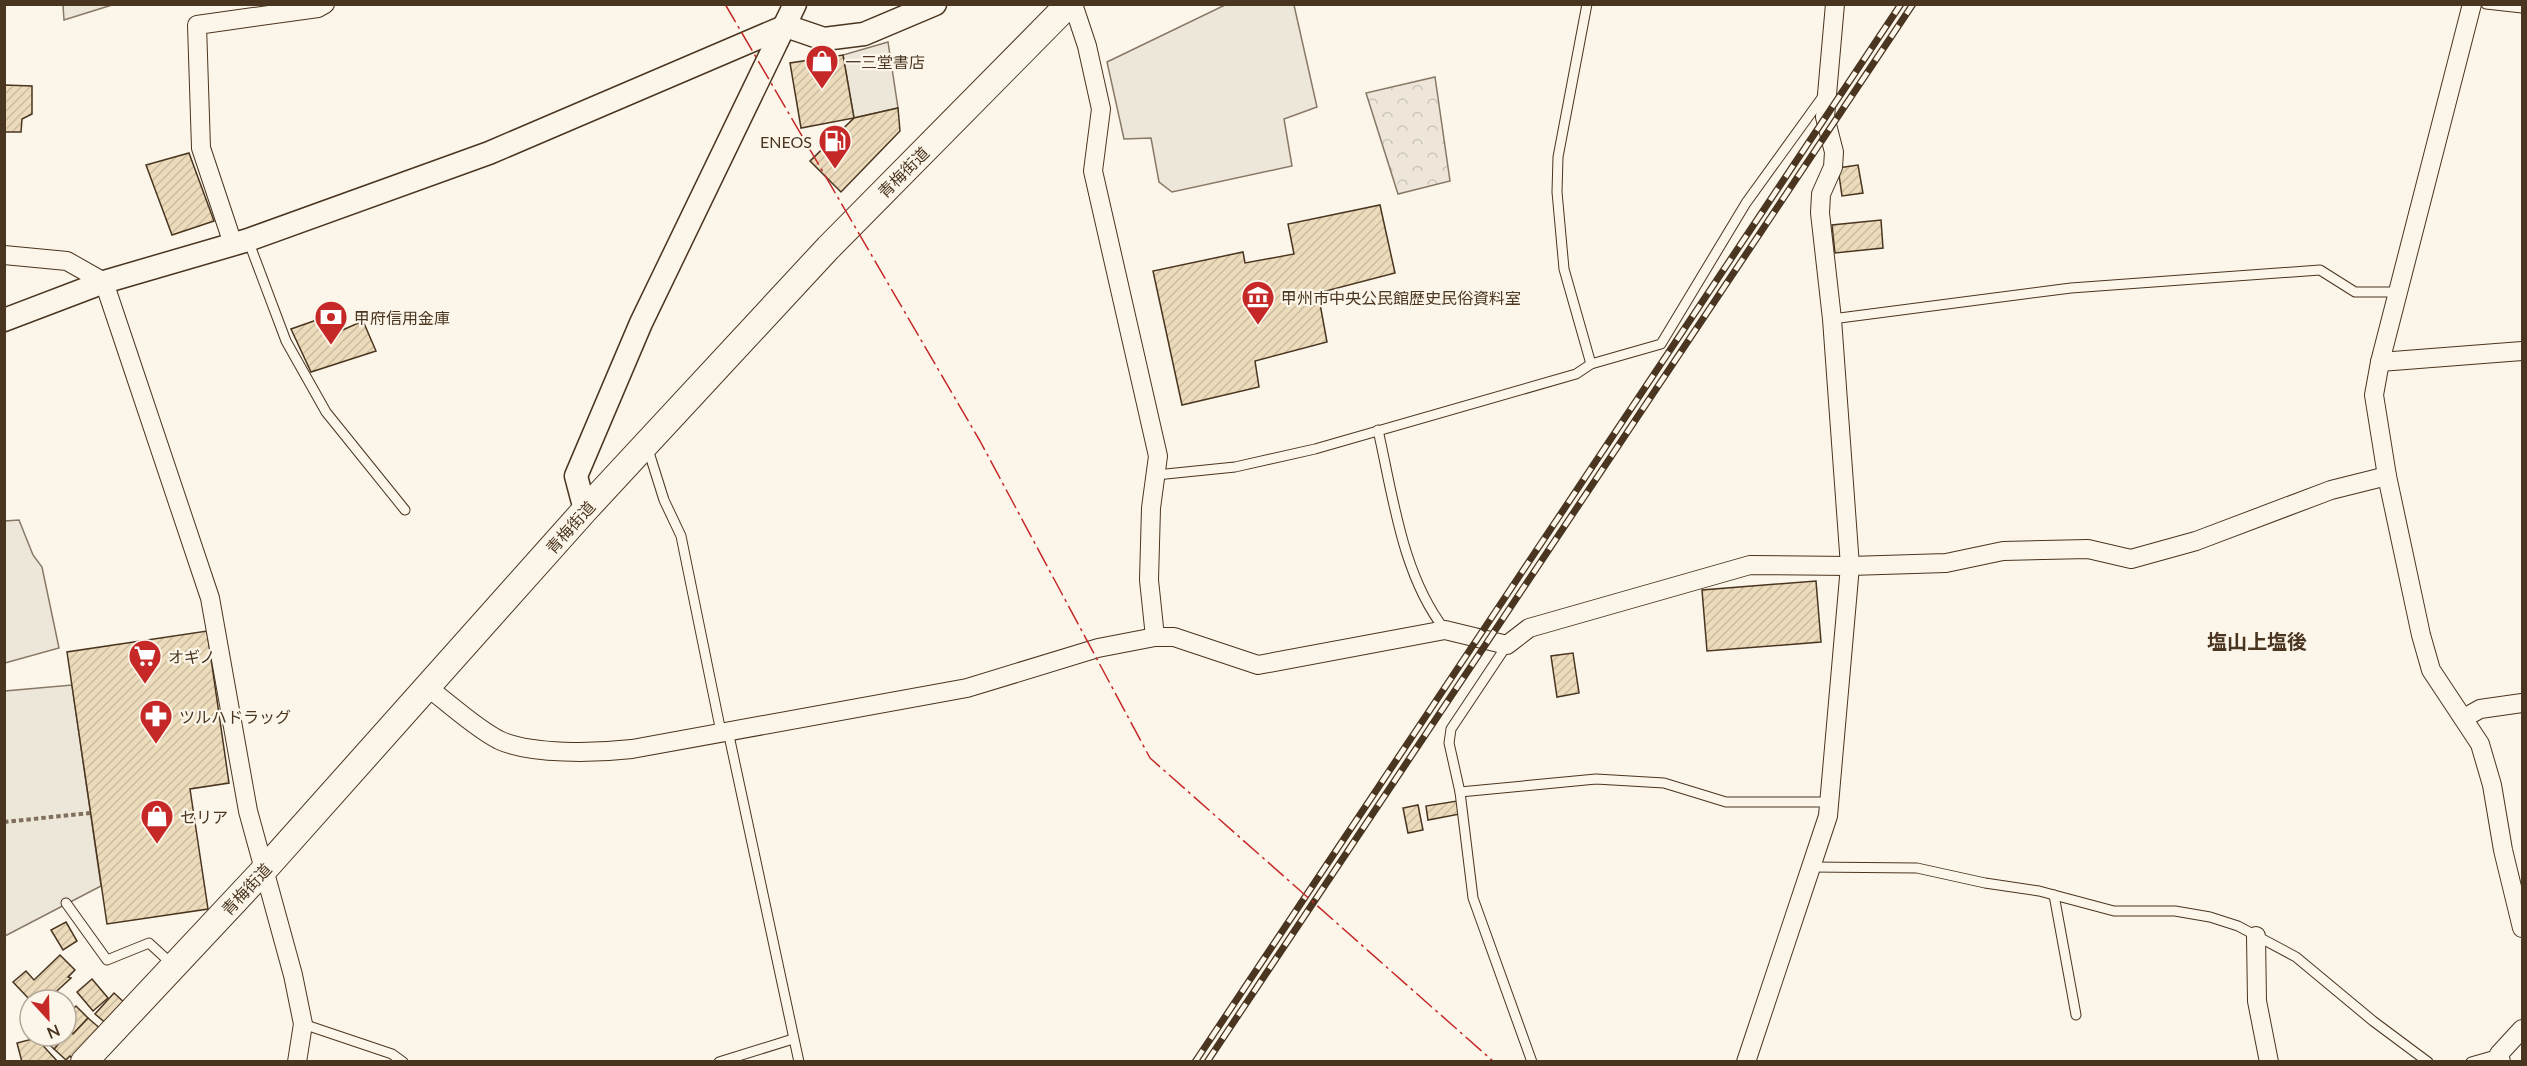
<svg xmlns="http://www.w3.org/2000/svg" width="2527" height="1066" font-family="Lato,'Noto Sans JP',sans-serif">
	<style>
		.forest { fill: url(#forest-crowns); stroke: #887966; stroke-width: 1.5 }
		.parking { fill: #ede7d9; stroke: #887966; stroke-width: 1.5 }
		.building { fill: url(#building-hatch); stroke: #4a3520; stroke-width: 1.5 }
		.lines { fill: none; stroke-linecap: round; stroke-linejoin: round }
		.service-casing { stroke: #4a3520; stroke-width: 11 }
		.minor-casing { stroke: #4a3520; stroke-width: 20 }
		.tertiary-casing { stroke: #4a3520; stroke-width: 25 }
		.secondary-casing { stroke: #4a3520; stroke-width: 28 }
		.path { stroke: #7f6f5c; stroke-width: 4; stroke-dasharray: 4.5 3; stroke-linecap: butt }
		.service { stroke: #fbf6e9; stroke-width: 9 }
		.minor { stroke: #fbf6e9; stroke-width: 18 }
		.tertiary { stroke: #fbf6e9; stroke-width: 22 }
		.secondary { stroke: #fbf6e9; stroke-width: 26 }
		.rail-casing { stroke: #4a3520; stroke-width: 7 }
		.rail { stroke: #fbf6e9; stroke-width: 4.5; stroke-dasharray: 14; stroke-linecap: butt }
		.power { stroke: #c62828; stroke-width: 1.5; stroke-dasharray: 21 4.5 3 4.5; stroke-linecap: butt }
		.labels { text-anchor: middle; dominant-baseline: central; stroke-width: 4.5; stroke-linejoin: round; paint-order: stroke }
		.poi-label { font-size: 16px; fill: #4a3520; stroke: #fbf6e9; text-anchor: start }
		.street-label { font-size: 16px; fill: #4a3520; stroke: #fbf6e9 }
		.quarter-label { font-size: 20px; font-weight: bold; fill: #4a3520; stroke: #fbf6e9 }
	</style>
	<defs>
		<pattern id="forest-crowns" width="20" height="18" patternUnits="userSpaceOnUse" patternTransform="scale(1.5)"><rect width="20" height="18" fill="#ede6d9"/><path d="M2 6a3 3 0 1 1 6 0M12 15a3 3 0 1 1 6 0" fill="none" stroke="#cdc6ba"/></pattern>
		<pattern id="building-hatch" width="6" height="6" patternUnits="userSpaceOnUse" patternTransform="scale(1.5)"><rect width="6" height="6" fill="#ecdcbc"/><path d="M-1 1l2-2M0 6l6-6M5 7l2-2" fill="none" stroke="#ccbda1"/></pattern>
	</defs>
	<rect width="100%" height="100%" fill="#fbf6e9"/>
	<!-- forest -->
	<polygon class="forest" points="1435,77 1450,181 1398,194 1366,93"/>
	<!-- parking -->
	<g class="parking">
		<polygon points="63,5 63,4 112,5 64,20"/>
		<polygon points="1225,5 1294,5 1317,107 1284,119 1292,166 1172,192 1159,182 1151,138 1124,139 1107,62"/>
		<polygon points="888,42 898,108 854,118 843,55"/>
		<polygon points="19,520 33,555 42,567 59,648 5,663 5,521"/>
		<polygon points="72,685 101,886 5,936 5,691"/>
	</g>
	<!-- building -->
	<g class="building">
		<polygon points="843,55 854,118 801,128 790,63"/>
		<polygon points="4,85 32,86 32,114 22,119 21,132 4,132"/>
		<polygon points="898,108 900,131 841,192 810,161 854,118"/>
		<polygon points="189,153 214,221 172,235 146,165"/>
		<polygon points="1858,165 1863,193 1842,196 1838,168"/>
		<polygon points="1380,205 1395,273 1318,293 1327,342 1255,361 1259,387 1182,405 1153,271 1243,252 1245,263 1294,254 1288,224"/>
		<polygon points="1881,220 1883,248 1835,253 1832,225"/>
		<polygon points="331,315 338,332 363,321 376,351 311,372 291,329"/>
		<polygon points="1816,581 1821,642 1707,651 1702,590"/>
		<polygon points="207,631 229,783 190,789 208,909 107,924 67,652"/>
		<polygon points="1573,653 1579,693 1557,697 1551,656"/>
		<polygon points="1457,801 1460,814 1428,820 1426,806"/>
		<polygon points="1418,805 1423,830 1408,833 1403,808"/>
		<polygon points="66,922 77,941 63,950 51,930"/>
		<polygon points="60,955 75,970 68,977 71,978 47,1000 30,1000 13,982 26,971 34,980"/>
		<polygon points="92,979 108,998 93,1011 77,992"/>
		<polygon points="114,993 126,1004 108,1025 95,1014"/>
		<polygon points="76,1006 88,1018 73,1034 66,1027 66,1016"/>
		<polygon points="88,1018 103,1031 75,1061 70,1056 66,1060 54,1049 70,1031 73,1034"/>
		<polygon points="40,1036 66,1036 54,1049"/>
		<polygon points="36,1038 58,1062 22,1062 17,1043"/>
	</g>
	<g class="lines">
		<!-- service casing -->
		<g class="service-casing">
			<g id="service">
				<polyline points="1587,4 1558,157 1557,192 1564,269 1591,364 1661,344 1746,203 1824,95"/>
				<polyline points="2486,4 2522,8"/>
				<polyline points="248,240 286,341 326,412 405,510"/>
				<polyline points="1832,319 2071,288 2320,270 2355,292 2399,292"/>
				<path d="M1378 430C1393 496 1402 575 1445 630"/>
				<polyline points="647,446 664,500 681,536 721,732"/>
				<polyline points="1156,475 1235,467 1315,449 1576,374 1591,364"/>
				<polyline points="1507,645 1451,729 1449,743 1460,792 1473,898 1532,1062"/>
				<polyline points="728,731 799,1062"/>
				<polyline points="1460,792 1596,779 1664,783 1726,802 1829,802"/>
				<polyline points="1811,867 1917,868 1985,883 2039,891 2114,911 2175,911 2210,917 2238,926 2296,957 2373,1021 2428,1062"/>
				<polyline points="2054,895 2076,1015"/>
				<polyline points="66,903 107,960 149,943 173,965"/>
				<polyline points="303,1024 392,1054 403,1062"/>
				<polyline points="719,1062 793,1039"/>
				<polyline points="2471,1062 2499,1054"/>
			</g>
		</g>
		<!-- minor casing -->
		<g class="minor-casing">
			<g id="minor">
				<polyline points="1073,4 1087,46 1101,109 1093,171 1158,456 1151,508 1149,580 1155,637"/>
				<polyline points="2472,4 2380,362 2374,395 2387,476 2421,635 2431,670 2480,744 2492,785 2503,850 2522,928"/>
				<polyline points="233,244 201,148 197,25 318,8 325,4"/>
				<polyline points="4,255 67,261 104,282 210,598 248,811 293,975 303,1024 297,1062"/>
				<polyline points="2380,362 2522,351"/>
				<path d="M427 687C449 703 475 728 499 740 531 755 596 753 632 749L967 688 1098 648 1155 637H1174L1258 665 1445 630 1507 645 1529 628 1750 565 1850 566 1946 563 2003 551 2088 549 2131 559 2196 541 2331 490 2387 476"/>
				<polyline points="2464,718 2480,709 2522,703"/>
				<polyline points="2256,936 2257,1001 2269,1062"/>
				<polyline points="1746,1062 1828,816 1850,566 1832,319 1820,213 1821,194 1833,167 1834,152 1825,117 1835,4"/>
				<polyline points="2501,1062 2499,1054 2522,1029"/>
			</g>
		</g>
		<!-- tertiary casing -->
		<g class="tertiary-casing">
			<g id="tertiary">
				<polyline points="4,320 104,282 248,240 489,153 786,26 824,39 864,34 935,4"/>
				<polyline points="585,510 576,476 641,323 795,4"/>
			</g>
		</g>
		<!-- secondary casing -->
		<g class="secondary-casing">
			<polyline id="secondary" points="84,1062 263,871 585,510 828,248 1069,4"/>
		</g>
		<!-- path -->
		<polyline class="path" points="4,822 90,813"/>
		<!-- service -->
		<use href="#service" class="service"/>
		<!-- minor -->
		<use href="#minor" class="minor"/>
		<!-- tertiary -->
		<use href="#tertiary" class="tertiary"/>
		<!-- secondary -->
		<use href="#secondary" class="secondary"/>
		<!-- rail casing -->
		<g class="rail-casing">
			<g id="rail">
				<polyline points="1195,1062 1901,4"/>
				<polyline points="1207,1062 1913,4"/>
			</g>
		</g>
		<!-- rail -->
		<use href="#rail" class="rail"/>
		<!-- power -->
		<polyline class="power" points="725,4 980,441 1150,758 1494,1062"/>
	</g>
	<!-- icons -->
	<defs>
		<g id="shop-pin" transform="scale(1.725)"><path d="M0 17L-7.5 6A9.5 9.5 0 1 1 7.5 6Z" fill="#c62828" stroke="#fbf6e9"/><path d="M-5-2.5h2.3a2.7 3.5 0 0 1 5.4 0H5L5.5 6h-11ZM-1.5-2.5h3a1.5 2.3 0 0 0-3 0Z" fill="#fff"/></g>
		<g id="fuel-pin" transform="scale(1.725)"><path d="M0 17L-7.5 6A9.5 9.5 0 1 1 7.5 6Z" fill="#c62828" stroke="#fbf6e9"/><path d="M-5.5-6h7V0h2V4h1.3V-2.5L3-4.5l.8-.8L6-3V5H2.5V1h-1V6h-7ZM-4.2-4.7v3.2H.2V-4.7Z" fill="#fff"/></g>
		<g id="museum-pin" transform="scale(1.725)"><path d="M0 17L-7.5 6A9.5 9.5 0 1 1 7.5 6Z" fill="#c62828" stroke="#fbf6e9"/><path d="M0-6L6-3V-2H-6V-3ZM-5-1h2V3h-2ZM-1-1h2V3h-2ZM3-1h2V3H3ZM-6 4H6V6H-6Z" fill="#fff"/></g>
		<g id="bank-pin" transform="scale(1.725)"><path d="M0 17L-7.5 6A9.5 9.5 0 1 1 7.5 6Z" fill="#c62828" stroke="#fbf6e9"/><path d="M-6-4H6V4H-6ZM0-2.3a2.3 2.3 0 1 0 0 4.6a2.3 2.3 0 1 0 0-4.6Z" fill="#fff"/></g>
		<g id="supermarket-pin" transform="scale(1.725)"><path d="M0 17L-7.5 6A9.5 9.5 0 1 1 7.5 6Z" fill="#c62828" stroke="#fbf6e9"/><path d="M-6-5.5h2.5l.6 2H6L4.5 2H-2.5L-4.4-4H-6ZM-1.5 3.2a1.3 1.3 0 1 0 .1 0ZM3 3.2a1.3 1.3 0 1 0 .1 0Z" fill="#fff"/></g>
		<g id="pharmacy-pin" transform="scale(1.725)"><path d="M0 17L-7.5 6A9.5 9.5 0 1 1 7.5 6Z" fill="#c62828" stroke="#fbf6e9"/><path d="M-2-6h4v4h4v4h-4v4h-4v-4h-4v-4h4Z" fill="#fff"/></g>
	</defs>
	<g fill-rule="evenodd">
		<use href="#shop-pin" x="822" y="61"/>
		<use href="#fuel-pin" x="835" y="141"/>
		<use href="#museum-pin" x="1258" y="297"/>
		<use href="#bank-pin" x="331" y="317"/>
		<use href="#supermarket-pin" x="145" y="656"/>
		<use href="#pharmacy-pin" x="156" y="716"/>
		<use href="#shop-pin" x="157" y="816"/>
	</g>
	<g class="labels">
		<!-- poi labels -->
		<g class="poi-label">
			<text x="845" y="61">一三堂書店</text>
			<text x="812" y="141" text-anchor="end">ENEOS</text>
			<text x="1281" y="297">甲州市中央公民館歴史民俗資料室</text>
			<text x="354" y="317">甲府信用金庫</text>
			<text x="168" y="656">オギノ</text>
			<text x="179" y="716">ツルハドラッグ</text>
			<text x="180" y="816">セリア</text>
		</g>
		<!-- street labels -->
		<g class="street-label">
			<text transform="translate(903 172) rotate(-45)">青梅街道</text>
			<text transform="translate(570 527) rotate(-48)">青梅街道</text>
			<text transform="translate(246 889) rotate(-47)">青梅街道</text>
		</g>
		<!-- quarter labels -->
		<g class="quarter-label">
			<text x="2257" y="641">塩山上塩後</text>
		</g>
	</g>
	<!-- border -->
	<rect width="2527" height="1066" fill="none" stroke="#4a3520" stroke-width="12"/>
	<!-- north arrow -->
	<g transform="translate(48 1018) rotate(158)"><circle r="28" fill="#fbf6e9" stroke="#b4a999" stroke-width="1.5"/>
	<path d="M0-4.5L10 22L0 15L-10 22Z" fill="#c62828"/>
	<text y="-9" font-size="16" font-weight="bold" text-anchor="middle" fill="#4a3520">N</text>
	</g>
</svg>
